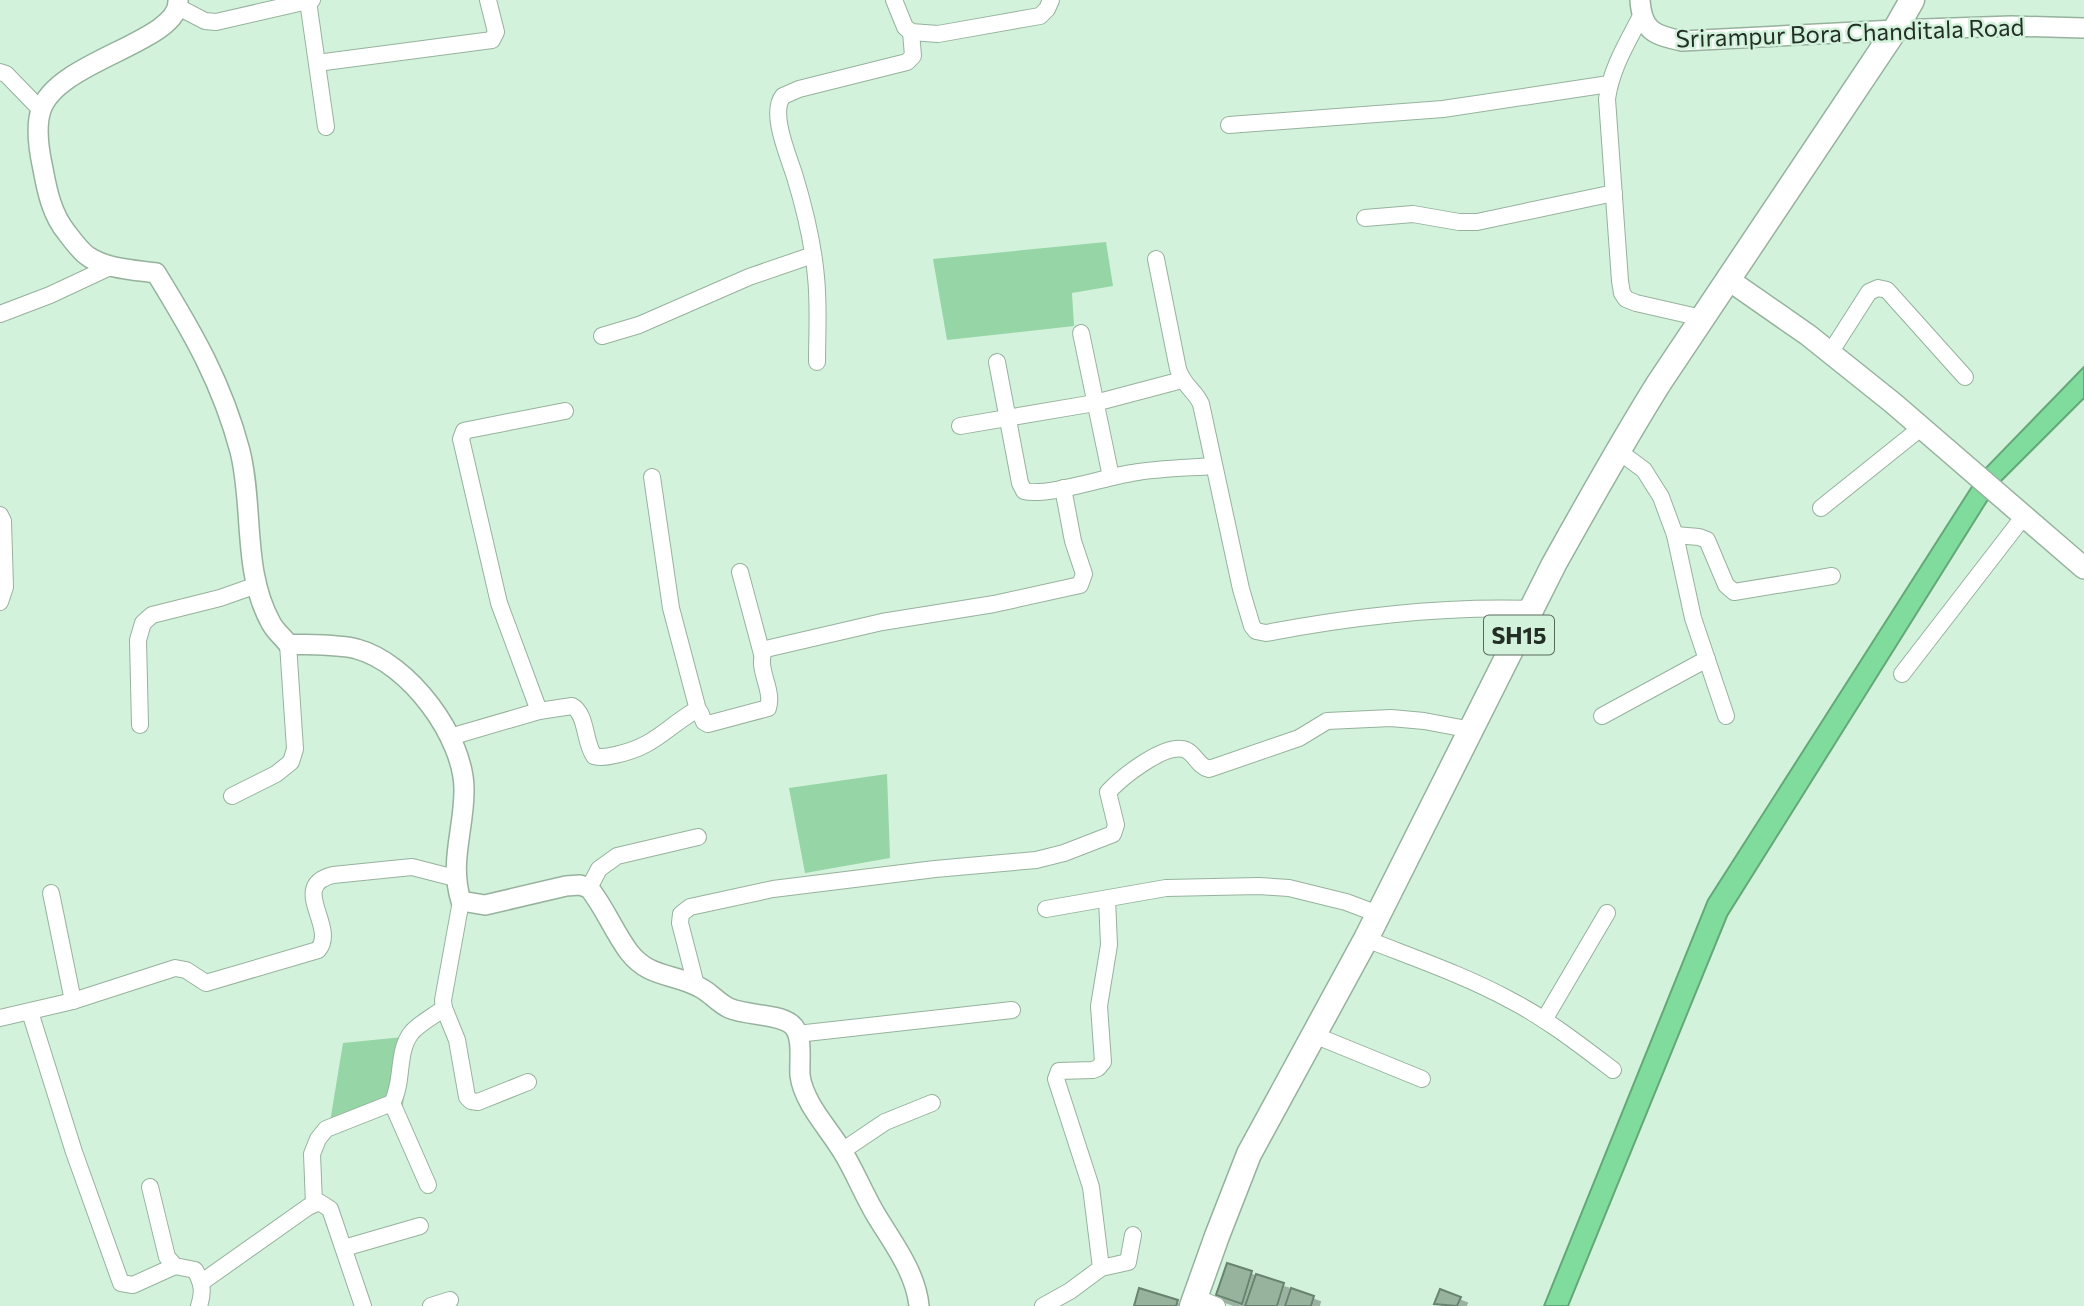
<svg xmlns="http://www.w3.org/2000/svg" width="2084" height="1306" font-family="Commissioner,sans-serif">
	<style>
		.green { fill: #95d5a6 }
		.water { fill: #80dc9c; stroke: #64a878; stroke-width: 2 }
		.building { fill: #97b39d; stroke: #68846f; stroke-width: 2; filter: url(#shadow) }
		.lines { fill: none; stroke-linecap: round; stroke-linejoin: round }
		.minor-casing { stroke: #96b29d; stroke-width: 18 }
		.tertiary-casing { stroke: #96b29d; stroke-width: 22 }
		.secondary-casing { stroke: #96b29d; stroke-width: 24 }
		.primary-casing { stroke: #96b29d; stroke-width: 27 }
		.minor { stroke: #fff; stroke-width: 16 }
		.tertiary { stroke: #fff; stroke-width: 19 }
		.secondary { stroke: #fff; stroke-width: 21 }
		.primary { stroke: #fff; stroke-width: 24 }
		.labels { text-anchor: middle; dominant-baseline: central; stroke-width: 5; stroke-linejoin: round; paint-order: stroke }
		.shield { fill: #d3f2db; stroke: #58695c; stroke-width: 2 }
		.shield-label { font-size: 23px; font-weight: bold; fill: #232e25 }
		.street-label { font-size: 24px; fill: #232e25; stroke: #d3f2db }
	</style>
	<defs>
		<filter id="shadow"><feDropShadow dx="6" dy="6" stdDeviation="0" flood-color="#0004"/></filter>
	</defs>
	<rect width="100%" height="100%" fill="#d3f2db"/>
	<!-- green -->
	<g class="green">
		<polygon points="1106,242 1113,286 1072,293 1074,326 947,340 933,259"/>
		<polygon points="887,774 890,858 805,873 789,788"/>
		<polygon points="413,1036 402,1112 330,1122 343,1043"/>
	</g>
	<!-- water -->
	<polygon class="water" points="2084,367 2084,398 1997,485 1727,916 1568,1306 1544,1306 1708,900 1980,474"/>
	<!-- building -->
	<g class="building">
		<polygon points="1227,1263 1252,1271 1242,1304 1216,1295"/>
		<polygon points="1256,1274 1284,1283 1277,1306 1245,1306"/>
		<polygon points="1139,1288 1178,1300 1176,1306 1134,1306"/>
		<polygon points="1291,1288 1314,1296 1311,1306 1285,1306"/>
		<polygon points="1440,1289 1461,1297 1457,1306 1434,1304"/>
	</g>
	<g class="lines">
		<!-- minor casing -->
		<g class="minor-casing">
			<g id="minor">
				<polyline points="894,0 905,27 911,32 938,34 1040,16 1047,9 1051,0"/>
				<polyline points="308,1 326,127"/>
				<polyline points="178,7 205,21 216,22 312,0"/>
				<path d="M1641 16C1627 43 1611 69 1607 99L1620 281 1622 293 1626 299 1636 303 1702 318"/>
				<polyline points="317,63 492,40 496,32 488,0"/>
				<polyline points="0,72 6,74 41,110"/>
				<polyline points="1229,125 1443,109 1609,84"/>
				<polyline points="1365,218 1413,214 1459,222 1477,222 1614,193"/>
				<path d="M1156 259 1178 369C1184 387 1195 390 1201 404L1241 589 1252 626 1256 631 1266 633C1355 616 1442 606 1532 609"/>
				<polyline points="0,314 50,295 112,266"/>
				<polyline points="1081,333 1111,477"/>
				<polyline points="602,336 639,325 749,277 813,255"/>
				<polyline points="1830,353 1869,292 1878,288 1887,290 1965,377"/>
				<path d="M817 362C817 334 819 305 816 277 813 243 805 210 795 177 789 157 769 113 783 96L799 89 907 62 913 56 911 32"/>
				<path d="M997 362 1020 483 1024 491C1047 497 1105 477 1132 473 1159 468 1186 468 1214 466"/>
				<polyline points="960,426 1095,403 1182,380"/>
				<polyline points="1617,450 1644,470 1661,497 1675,535 1693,618 1726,716"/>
				<polyline points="652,477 671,608 698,710"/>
				<polyline points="1821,508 1922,427"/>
				<polyline points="0,515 3,521 5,587 0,602"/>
				<polyline points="1675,535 1699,537 1707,540 1726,585 1734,592 1832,576"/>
				<polyline points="740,572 762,654"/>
				<polyline points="1902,674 2024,516"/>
				<polyline points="539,711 499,603 461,439 464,431 468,430 565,411"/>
				<polyline points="1602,716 1707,659"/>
				<polyline points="140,725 138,640 143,623 152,615 220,598 257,585"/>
				<path d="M450 737 539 711 572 706C587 714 584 742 594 756 601 758 607 757 615 755 654 747 664 729 696 710L700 712 704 722 708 724 768 708C774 689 756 670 764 650L770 648 882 622 994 604 1080 585 1084 574 1073 541 1063 488"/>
				<polyline points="232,796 276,774 291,762 295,749 288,644"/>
				<polyline points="589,888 599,869 617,856 698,837"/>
				<polyline points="51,893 73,1001"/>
				<polyline points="461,901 443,1000 444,1008 457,1040 467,1097 471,1101 478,1102 528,1082"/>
				<polyline points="1046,909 1166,888 1259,886 1289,888 1346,902 1378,914"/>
				<path d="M1366 939C1414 958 1464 975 1510 1000 1547 1019 1580 1045 1613 1070"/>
				<path d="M696 985 680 923 681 914 690 907 773 889 935 869 1036 860 1064 853 1113 834 1116 825 1108 792C1122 777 1162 745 1183 749 1194 751 1197 766 1209 769L1299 738 1327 721 1391 718 1424 721 1472 730"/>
				<polyline points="30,1012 74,1152 121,1283 133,1285 175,1266"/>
				<path d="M0 1018 73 1001 175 968 186 970 206 983 318 950C338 927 288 886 333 875L412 867 455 878"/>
				<polyline points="1544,1020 1607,913"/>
				<polyline points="797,1034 1012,1010"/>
				<polyline points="1314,1035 1422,1079"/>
				<polyline points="392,1103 428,1185"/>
				<polyline points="842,1151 885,1122 932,1103"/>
				<path d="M150 1187 167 1257 175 1266 195 1270C202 1283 204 1291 199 1306"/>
				<path d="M314 1204 312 1154 318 1139 326 1129 392 1103C404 1082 396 1051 412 1032 420 1023 434 1016 444 1008"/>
				<polyline points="344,1248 420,1226"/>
				<polyline points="1101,1268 1091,1187 1056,1079 1059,1071 1093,1070 1098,1068 1103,1062 1099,1006 1109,945 1107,899"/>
				<polyline points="202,1282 308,1207 319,1202 330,1209 363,1306"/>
				<polyline points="1195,1297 1217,1306"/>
				<polyline points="431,1306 450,1300"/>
				<polyline points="1043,1306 1070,1291 1101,1268 1128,1262 1133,1235"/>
			</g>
		</g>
		<!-- tertiary casing -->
		<g class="tertiary-casing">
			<g id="tertiary">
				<path d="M178 0C181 42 57 60 41 110 35 128 39 151 43 169 47 191 52 215 67 233 73 241 81 252 89 257 107 269 135 270 156 273 193 333 222 383 240 451 254 507 242 571 271 623 275 631 283 637 288 644 308 645 340 644 357 649 409 663 465 738 464 791 464 830 449 862 461 901L485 905 566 886 580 885 589 888C605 908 614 932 629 952 649 978 673 973 699 987 710 992 718 1003 729 1008 747 1016 776 1013 791 1024 804 1034 799 1060 800 1075 801 1085 806 1096 811 1105 821 1122 834 1137 844 1154 856 1174 864 1195 876 1215 893 1243 916 1273 919 1306"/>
				<path d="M1640 0C1642 31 1654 35 1682 41L1895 30 2011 26 2084 28"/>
			</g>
		</g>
		<!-- secondary casing -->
		<g class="secondary-casing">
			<polyline id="secondary" points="1729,280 1808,335 1893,403 2084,568"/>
		</g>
		<!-- primary casing -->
		<g class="primary-casing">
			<path id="primary" d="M1192 1306 1217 1236 1249 1154 1366 939 1554 564C1588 503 1622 442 1659 383L1895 30 1912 0"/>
		</g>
		<!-- minor -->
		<use href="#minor" class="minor"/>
		<!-- tertiary -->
		<use href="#tertiary" class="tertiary"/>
		<!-- secondary -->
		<use href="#secondary" class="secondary"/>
		<!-- primary -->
		<use href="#primary" class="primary"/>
	</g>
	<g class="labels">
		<!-- shield labels -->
		<rect class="shield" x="1484" y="615.5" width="70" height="39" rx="5"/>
		<g class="shield-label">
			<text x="1519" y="635">SH15</text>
		</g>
		<!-- street labels -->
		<g class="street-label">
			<text transform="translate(1850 32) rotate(-2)">Srirampur Bora Chanditala Road</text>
		</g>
	</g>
</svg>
